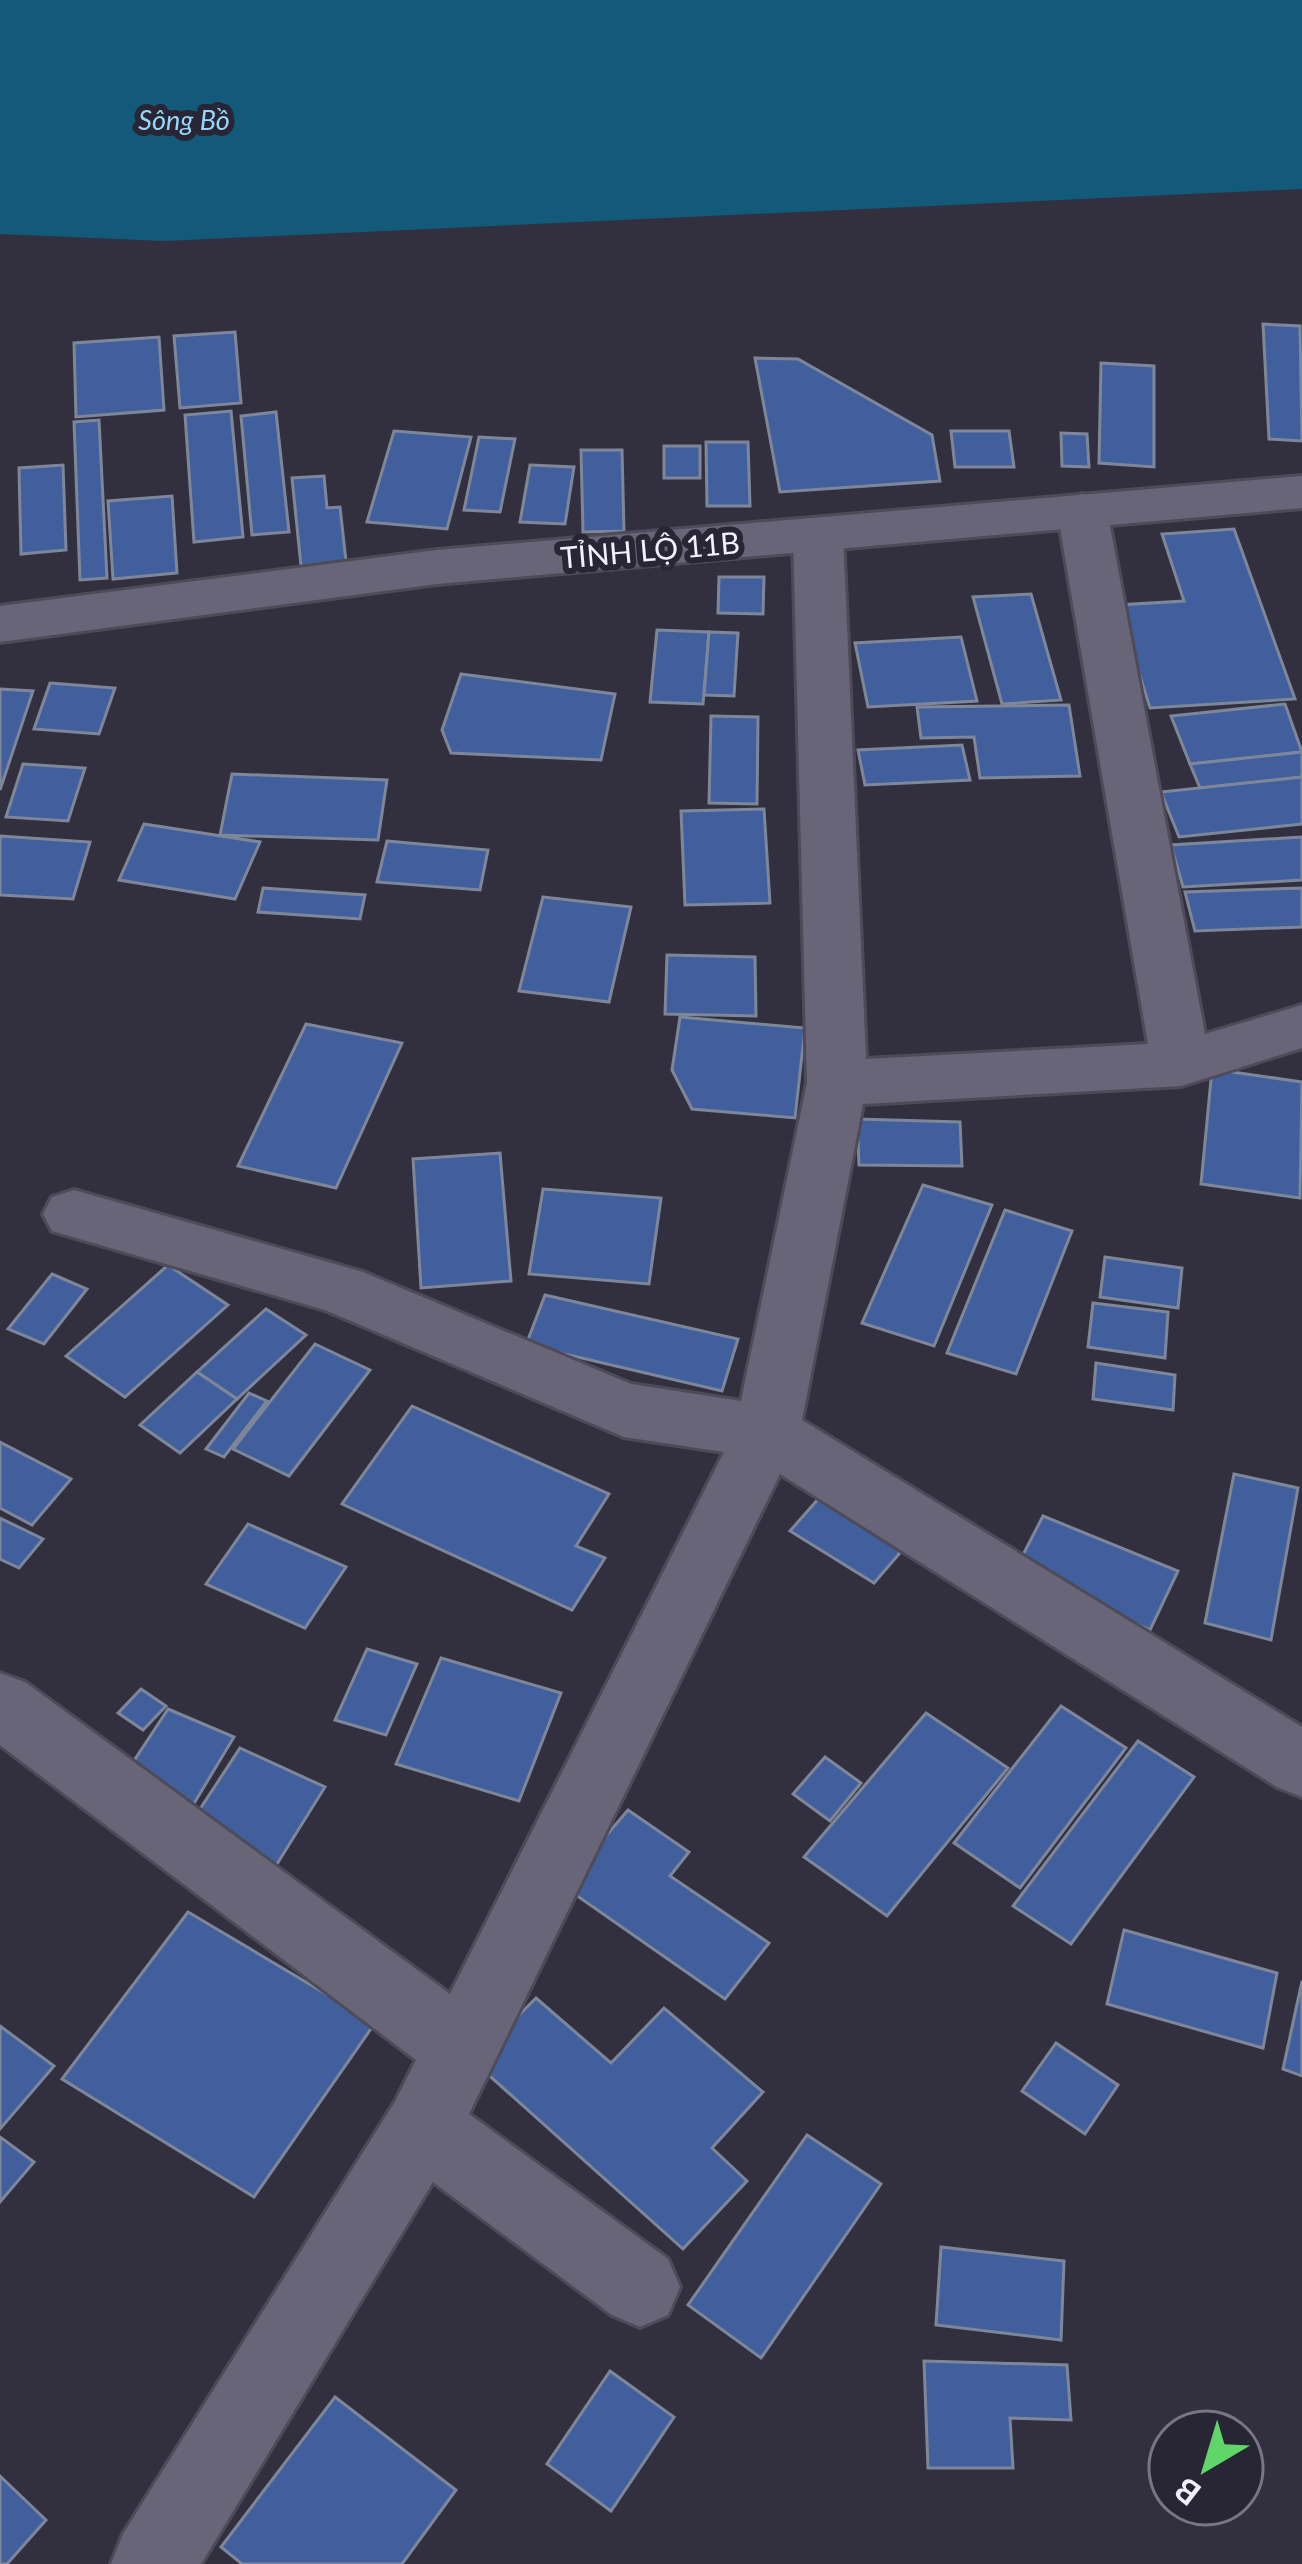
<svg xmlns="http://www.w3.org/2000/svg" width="1302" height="2564" font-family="Lato,sans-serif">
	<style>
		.water { fill: #135a7a }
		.building { fill: #415f9d; stroke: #7e8799; stroke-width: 3 }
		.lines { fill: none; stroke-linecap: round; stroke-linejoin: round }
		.street-casing { stroke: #4e4b59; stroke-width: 6 }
		.secondary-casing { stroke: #4e4b59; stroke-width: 6 }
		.street { fill: #686578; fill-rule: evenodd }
		.secondary { fill: #686578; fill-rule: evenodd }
		.labels { text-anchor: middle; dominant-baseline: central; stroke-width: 12; stroke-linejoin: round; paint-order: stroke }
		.far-water-label { font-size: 27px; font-style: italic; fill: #97d6fa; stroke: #282535 }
		.street-label { font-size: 30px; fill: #f2f0fb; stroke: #282535 }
	</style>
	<rect width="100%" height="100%" fill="#322f3f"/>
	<!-- water -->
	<polygon class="water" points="0,0 1302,0 1302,189 164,241 0,234"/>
	<!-- building -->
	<g class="building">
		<polygon points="1263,324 1300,326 1302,441 1269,439"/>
		<polygon points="235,332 241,403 180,408 174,336"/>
		<polygon points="159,337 164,410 76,417 74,343"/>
		<polygon points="755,358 798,359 932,435 940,481 780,492"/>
		<polygon points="1101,363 1154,366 1154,467 1099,463"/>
		<polygon points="231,411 243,537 194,542 185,415"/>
		<polygon points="276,412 289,532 252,535 241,416"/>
		<polygon points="99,420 107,578 80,580 74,422"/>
		<polygon points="394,431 471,437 447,529 367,522"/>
		<polygon points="951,431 1009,431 1014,467 955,467"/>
		<polygon points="1061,433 1087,434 1089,467 1062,466"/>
		<polygon points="479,437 515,439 500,512 464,510"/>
		<polygon points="706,442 748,442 750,506 707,506"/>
		<rect x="664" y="446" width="36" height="32"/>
		<polygon points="581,450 622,450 624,531 583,532"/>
		<polygon points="63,465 66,550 21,554 19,468"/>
		<polygon points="530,465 574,467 565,524 520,522"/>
		<polygon points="324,476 327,508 340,507 346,561 301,566 292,478"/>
		<polygon points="172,496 177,573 113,579 108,501"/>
		<polygon points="1234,529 1295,699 1150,708 1118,605 1184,601 1162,534"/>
		<polygon points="719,577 764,577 763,614 718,613"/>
		<polygon points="1031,594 1061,700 1002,704 973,597"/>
		<polygon points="657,630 709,632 703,704 650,702"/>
		<polygon points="709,632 738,633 734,696 704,695"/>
		<polygon points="961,637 977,701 868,707 855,643"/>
		<polygon points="461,674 615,694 601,760 451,753 442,730"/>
		<polygon points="50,683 115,688 99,734 34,729"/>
		<polygon points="0,689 33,691 0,790"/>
		<polygon points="1285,704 1302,752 1190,764 1171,716"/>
		<polygon points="1069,705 1080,776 980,778 974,737 921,738 917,707"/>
		<polygon points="711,716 758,717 757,804 709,803"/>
		<polygon points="962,745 970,780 865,785 858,750"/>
		<polygon points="1302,752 1302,777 1200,788 1190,764"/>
		<polygon points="23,764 85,768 68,821 6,817"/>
		<polygon points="232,774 387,780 378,840 220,835"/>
		<polygon points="1302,777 1302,824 1179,837 1161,792"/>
		<polygon points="764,809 770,903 685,905 681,811"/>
		<polygon points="144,824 260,842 235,899 119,880"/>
		<polygon points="0,836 90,842 73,899 0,895"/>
		<polygon points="1302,837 1302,880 1183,887 1171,845"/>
		<polygon points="387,841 488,850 480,890 377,882"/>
		<polygon points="263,888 365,895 360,919 258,912"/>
		<polygon points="1302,888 1302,927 1195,931 1185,892"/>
		<polygon points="543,897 631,907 609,1002 519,991"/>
		<polygon points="667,955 755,957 756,1016 665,1014"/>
		<polygon points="680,1017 805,1028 795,1118 692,1109 672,1070"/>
		<polygon points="306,1024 402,1043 336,1188 238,1166"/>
		<polygon points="1212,1069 1302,1082 1300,1198 1201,1184"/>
		<polygon points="857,1119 960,1122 962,1166 859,1165"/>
		<polygon points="500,1153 511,1281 421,1288 413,1159"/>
		<polygon points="923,1185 992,1205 934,1346 862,1323"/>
		<polygon points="543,1189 661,1198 649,1284 529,1274"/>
		<polygon points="1005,1210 1072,1231 1016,1374 947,1353"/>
		<polygon points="1105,1257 1182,1268 1178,1308 1100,1297"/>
		<polygon points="168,1265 228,1305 125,1397 66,1356"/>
		<polygon points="52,1274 87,1289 44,1344 8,1329"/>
		<polygon points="545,1295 738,1339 722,1391 526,1345"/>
		<polygon points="1093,1303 1168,1312 1165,1358 1088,1347"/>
		<polygon points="266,1309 306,1335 237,1399 197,1372"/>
		<polygon points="315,1344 370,1370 289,1476 233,1449"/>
		<polygon points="1096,1363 1175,1375 1173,1410 1093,1399"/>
		<polygon points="197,1372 237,1399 180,1453 140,1425"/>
		<polygon points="249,1393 267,1401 224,1457 206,1449"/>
		<polygon points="412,1406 609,1494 576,1546 605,1558 572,1610 342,1504"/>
		<polygon points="0,1442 71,1479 32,1525 0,1508"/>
		<polygon points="1234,1474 1298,1488 1271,1640 1205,1623"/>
		<polygon points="827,1489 911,1540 874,1583 790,1531"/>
		<polygon points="1043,1516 1178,1571 1150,1630 1014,1572"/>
		<polygon points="0,1518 43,1539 19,1568 0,1559"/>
		<polygon points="248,1524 346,1567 305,1628 206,1584"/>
		<polygon points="367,1649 417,1664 386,1735 335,1720"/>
		<polygon points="441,1658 561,1693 519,1801 396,1764"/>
		<polygon points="141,1689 166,1706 143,1730 118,1713"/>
		<polygon points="1061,1706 1126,1748 1020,1888 954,1843"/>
		<polygon points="168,1709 234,1737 187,1815 118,1785"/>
		<polygon points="926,1713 1008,1768 887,1916 804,1857"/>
		<polygon points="1138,1741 1194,1777 1071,1944 1013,1906"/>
		<polygon points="240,1748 325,1787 267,1880 181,1838"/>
		<polygon points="825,1757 861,1783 830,1821 793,1794"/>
		<polygon points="628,1810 689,1852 670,1876 769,1943 725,1999 563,1886"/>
		<polygon points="188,1912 375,2023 254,2197 62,2079"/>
		<polygon points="1124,1930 1277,1973 1263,2048 1107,2004"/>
		<polygon points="1302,1981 1302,2076 1283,2069"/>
		<polygon points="536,1998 611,2063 664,2008 763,2092 712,2148 747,2181 683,2249 473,2061"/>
		<polygon points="0,2026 54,2066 0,2129"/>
		<polygon points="1056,2043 1118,2085 1085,2134 1022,2091"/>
		<polygon points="807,2135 881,2184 761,2358 688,2305"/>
		<polygon points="0,2137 34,2162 0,2202"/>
		<polygon points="941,2247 1064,2261 1061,2340 936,2325"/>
		<polygon points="924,2361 1067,2365 1071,2420 1010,2418 1013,2468 928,2468"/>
		<polygon points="610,2371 674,2417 611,2511 547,2464"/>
		<polygon points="335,2397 456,2490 402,2564 242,2564 221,2547"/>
		<polygon points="0,2476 46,2520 7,2564 0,2564"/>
	</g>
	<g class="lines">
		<!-- street casing -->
		<g class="street-casing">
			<polygon id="street" points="1082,494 1100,499 1107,510 1205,1034 1302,1005 1302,1048 1181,1086 863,1104 802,1420 1302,1727 1302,1797 1277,1787 780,1474 469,2114 668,2259 680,2287 668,2315 640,2327 612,2315 433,2182 201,2564 111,2564 123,2534 396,2100 416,2060 0,1745 0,1673 25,1682 450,1994 724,1452 624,1437 325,1310 52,1231 43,1214 52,1197 74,1190 363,1272 631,1384 741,1401 807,1083 793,534 800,523 818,518 836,523 843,534 866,1059 1148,1044 1057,510 1064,499"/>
		</g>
		<!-- secondary casing -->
		<g class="secondary-casing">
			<polygon id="secondary" points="1302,476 1302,508 437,584 0,642 0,606 437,550"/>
		</g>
		<!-- street -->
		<use href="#street" class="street"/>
		<!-- secondary -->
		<use href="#secondary" class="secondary"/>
	</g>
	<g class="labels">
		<!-- far-water labels -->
		<g class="far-water-label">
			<text x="184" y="119">Sông Bồ</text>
		</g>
		<!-- street labels -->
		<g class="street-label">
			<text transform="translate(650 549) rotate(-5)">TỈNH LỘ 11B</text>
		</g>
	</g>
	<!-- north arrow -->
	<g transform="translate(1206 2468) rotate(218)"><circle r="57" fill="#282535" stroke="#797684" stroke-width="3"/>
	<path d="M0-9L21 45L0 30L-21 45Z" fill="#60d56a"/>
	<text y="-18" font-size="33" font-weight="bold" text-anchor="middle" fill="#f2f0fb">B</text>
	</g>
</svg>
